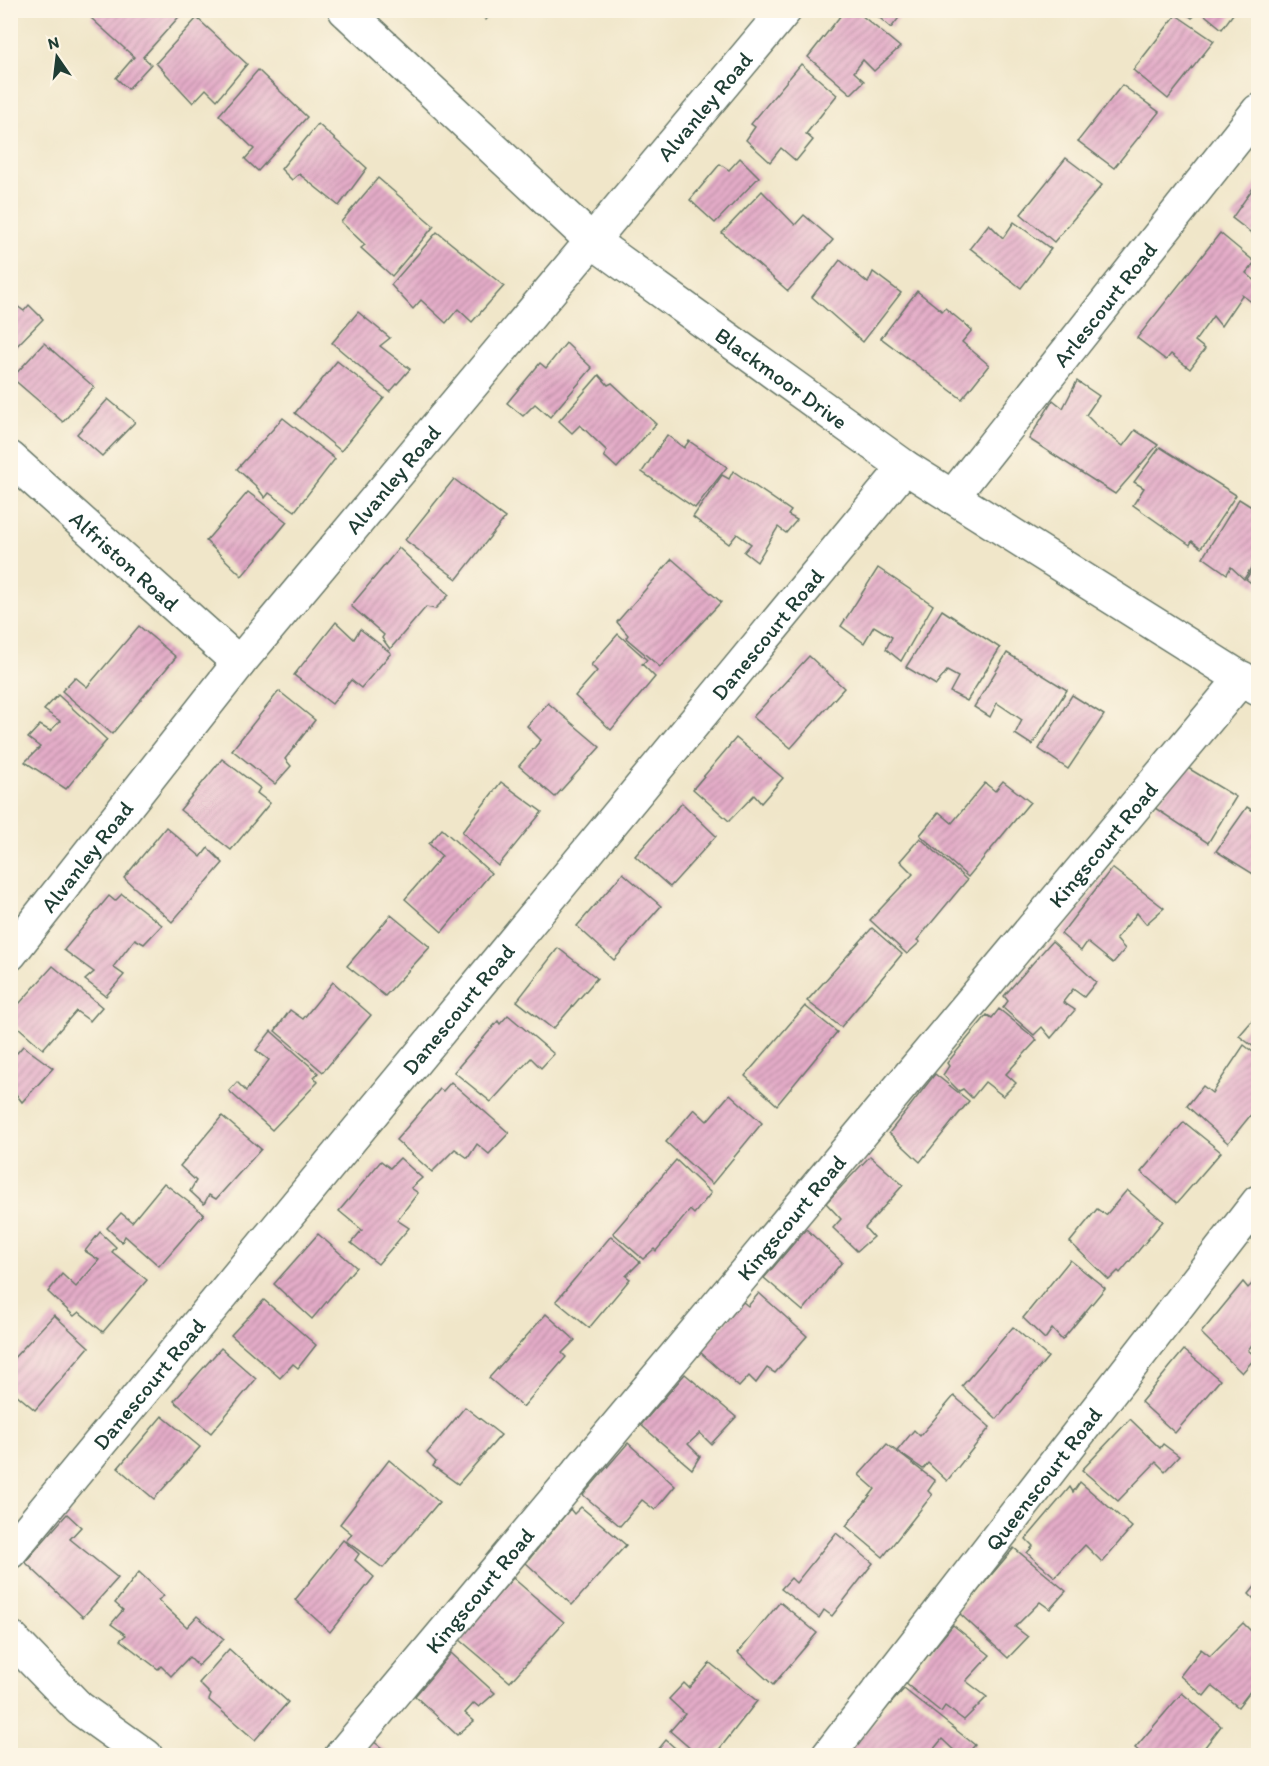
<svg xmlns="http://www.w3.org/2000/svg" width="1269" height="1766" font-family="Itim,sans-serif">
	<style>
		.building { fill: url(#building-hatch) }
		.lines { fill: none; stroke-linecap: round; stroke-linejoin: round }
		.minor-casing { stroke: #687868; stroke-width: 36 }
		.minor { stroke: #fff; stroke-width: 33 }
		.labels { text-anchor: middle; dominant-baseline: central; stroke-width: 4.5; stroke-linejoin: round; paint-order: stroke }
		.street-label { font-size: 22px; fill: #1f3d34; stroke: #fcf5e5 }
	</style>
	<defs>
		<pattern id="building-hatch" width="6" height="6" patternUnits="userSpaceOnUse" patternTransform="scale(1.5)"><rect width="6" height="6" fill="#e4acc8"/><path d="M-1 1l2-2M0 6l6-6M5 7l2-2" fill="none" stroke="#b88da3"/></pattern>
	</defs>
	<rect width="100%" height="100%" fill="#fcf5e5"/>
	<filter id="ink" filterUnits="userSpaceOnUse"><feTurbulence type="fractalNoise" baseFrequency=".0167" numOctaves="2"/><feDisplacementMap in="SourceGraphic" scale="12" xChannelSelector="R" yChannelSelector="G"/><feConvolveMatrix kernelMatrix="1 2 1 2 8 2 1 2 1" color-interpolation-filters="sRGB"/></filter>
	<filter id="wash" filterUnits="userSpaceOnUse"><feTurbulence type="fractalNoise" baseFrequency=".008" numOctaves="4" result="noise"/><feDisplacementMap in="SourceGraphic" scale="24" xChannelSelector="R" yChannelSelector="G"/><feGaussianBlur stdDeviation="1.35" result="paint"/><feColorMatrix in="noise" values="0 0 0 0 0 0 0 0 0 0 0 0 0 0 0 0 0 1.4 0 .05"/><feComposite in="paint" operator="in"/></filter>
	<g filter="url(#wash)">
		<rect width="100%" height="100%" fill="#f0e6c9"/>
		<g id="blocks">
			<!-- building -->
			<g class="building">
				<polygon points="98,10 185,10 143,57 151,64 128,89 116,78 134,57 91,18"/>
				<polygon points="475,10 494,10 486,20"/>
				<polygon points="845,10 855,10 900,47 874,71 863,60 854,72 864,81 851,94 808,57"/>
				<polygon points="871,10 905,10 891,28"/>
				<polygon points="1182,10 1236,10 1222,29 1200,11 1192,18"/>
				<polygon points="1176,15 1214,41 1168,99 1133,70"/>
				<polygon points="197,18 247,64 217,100 206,89 193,103 156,63"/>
				<polygon points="801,64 837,95 806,134 813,140 796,161 781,148 770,162 746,140 755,127 751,124"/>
				<polygon points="258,70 307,117 258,171 245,159 254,149 219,115"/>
				<polygon points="1122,85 1159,112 1114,168 1078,141"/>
				<polygon points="318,124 367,168 339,206 299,174 292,180 281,169"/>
				<polygon points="740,158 759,177 715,223 690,200 720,164 729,170"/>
				<polygon points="1066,158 1102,185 1054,242 1021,214"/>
				<polygon points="378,178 434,226 392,276 361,248 365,245 341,222"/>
				<polygon points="1258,181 1258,238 1232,218"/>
				<polygon points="762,191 795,225 804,215 833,240 788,291 722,233"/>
				<polygon points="1014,222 1051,249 1021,288 970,248 989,224 1003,238"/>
				<polygon points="437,232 504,286 472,322 458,309 446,323 421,300 413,309 391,285"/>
				<polygon points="1220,233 1255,262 1246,273 1258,283 1258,297 1253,303 1242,295 1221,326 1213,316 1195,341 1205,349 1190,369 1171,354 1166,360 1137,338"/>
				<polygon points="840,260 868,283 873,272 901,293 863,342 812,297"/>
				<polygon points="917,291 942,311 945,308 972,330 962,342 989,365 962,399 881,338"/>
				<polygon points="10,301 24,311 29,305 43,319 10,353"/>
				<polygon points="358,312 390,338 380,346 410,369 390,392 332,343"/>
				<polygon points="44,343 94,387 63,422 12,378"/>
				<polygon points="566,343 592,368 550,417 535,404 523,416 507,403 540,363 546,368"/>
				<polygon points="337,361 384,398 341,451 295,413"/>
				<polygon points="599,375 608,385 612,383 656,424 617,468 604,456 607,451 580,425 572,433 559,421"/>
				<polygon points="1077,381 1099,396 1086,415 1095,424 1123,446 1135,430 1158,445 1115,494 1029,439 1053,400 1063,408"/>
				<polygon points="108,399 135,422 102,456 77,434"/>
				<polygon points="283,418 335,459 295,511 269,493 265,498 256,486 237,469"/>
				<polygon points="667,435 684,448 689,441 727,467 695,508 642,472"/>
				<polygon points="1160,447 1236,495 1201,548 1192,541 1190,545 1133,505 1144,488 1134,482"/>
				<polygon points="733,471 791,511 788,515 797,520 786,533 778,527 757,562 744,552 751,544 737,534 729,544 693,517 722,475 729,479"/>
				<polygon points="454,479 505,518 457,579 405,540"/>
				<polygon points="248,492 287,522 242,576 206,541"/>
				<polygon points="1239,499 1258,511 1257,527 1258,557 1244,579 1231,567 1227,574 1203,557"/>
				<polygon points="399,548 449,595 435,609 426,607 390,649 382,638 384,635 351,606"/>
				<polygon points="672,559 721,602 660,667 626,638 628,635 617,622"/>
				<polygon points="1258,560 1258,588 1246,579"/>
				<polygon points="878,568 933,605 901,661 886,649 892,637 874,626 864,643 841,626"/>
				<polygon points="942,610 1000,648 967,701 950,692 958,677 947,671 936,685 906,667"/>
				<polygon points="336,622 354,639 360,629 391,653 361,688 351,680 332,704 294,675"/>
				<polygon points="139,626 176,657 112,734 62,691 75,677 87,687"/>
				<polygon points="618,634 647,660 642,664 655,677 611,730 575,696 597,671 591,665"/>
				<polygon points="1007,653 1067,690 1032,745 1015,734 1022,720 997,703 990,717 974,707"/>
				<polygon points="809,656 844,688 791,748 753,717"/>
				<polygon points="279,691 315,720 285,759 291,766 275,784 232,750"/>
				<polygon points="58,695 107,740 66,789 25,762 40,747 28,738 40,725 50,731 60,721 44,710"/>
				<polygon points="1072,695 1104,715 1068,769 1039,749"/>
				<polygon points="548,703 600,747 555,797 519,766 541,740 527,726"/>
				<polygon points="736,738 783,778 761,803 754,795 729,821 693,789"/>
				<polygon points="222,759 260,788 257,793 270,803 231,850 180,810"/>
				<polygon points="1183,765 1236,797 1208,843 1155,808"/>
				<polygon points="1003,781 1030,802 968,877 920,835 939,812 952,823 985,783 995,791"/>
				<polygon points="501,782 542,812 498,866 462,832"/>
				<polygon points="682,803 716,836 670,887 635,856"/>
				<polygon points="1247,807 1258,814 1258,877 1216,851"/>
				<polygon points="166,827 201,857 208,848 223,863 172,922 124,878"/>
				<polygon points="442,829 491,873 442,932 405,899 442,856 429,844"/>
				<polygon points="920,838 967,880 917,940 920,942 907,954 870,920 913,874 900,861"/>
				<polygon points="1112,868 1164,908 1146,924 1137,913 1116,939 1125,949 1113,963 1087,942 1081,951 1061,934"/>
				<polygon points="623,873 661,906 614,960 577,926"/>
				<polygon points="122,894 162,925 144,944 135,939 113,967 124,975 106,996 85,980 94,972 64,950 109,896 115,901"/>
				<polygon points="391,915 430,947 385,996 347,966"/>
				<polygon points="872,928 902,954 841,1027 807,1001"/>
				<polygon points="1052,941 1096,982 1084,997 1073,989 1063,1002 1075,1010 1051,1038 1042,1027 1034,1035 1003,1008 1008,1001 1004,996"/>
				<polygon points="558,948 597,978 553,1029 517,1001"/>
				<polygon points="53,966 102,1007 90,1021 76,1011 43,1049 10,1020 10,1014"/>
				<polygon points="333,982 371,1015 323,1072 275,1031 290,1010 303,1019"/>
				<polygon points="805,1006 837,1032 777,1105 745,1076"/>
				<polygon points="999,1009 1037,1040 1006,1074 1016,1083 1003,1096 985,1082 972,1098 963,1089 959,1091 943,1075 949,1066 947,1063 987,1015 992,1018"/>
				<polygon points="1258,1014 1258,1050 1239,1036"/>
				<polygon points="508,1015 554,1054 541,1068 531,1058 491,1102 454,1072 498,1021 500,1024"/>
				<polygon points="271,1031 318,1073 314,1077 318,1082 272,1130 229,1091 237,1082 246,1091 269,1060 256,1050"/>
				<polygon points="1244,1045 1258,1056 1258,1106 1228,1143 1187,1106 1203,1086 1212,1093"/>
				<polygon points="23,1046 53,1068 22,1102 12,1089 10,1090 10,1048 17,1053"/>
				<polygon points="935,1074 969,1101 920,1162 889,1133"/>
				<polygon points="451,1082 509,1133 489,1154 477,1144 468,1158 455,1149 432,1172 396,1140 440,1089 443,1091"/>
				<polygon points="730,1094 762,1123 712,1184 666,1142 694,1109 707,1121"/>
				<polygon points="222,1116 261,1149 216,1199 209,1195 204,1204 190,1191 196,1181 180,1166"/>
				<polygon points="1184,1122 1221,1152 1177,1203 1141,1172"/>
				<polygon points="870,1156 903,1185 865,1228 873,1237 857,1251 833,1228 841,1219 826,1203"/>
				<polygon points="400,1158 422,1178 411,1188 418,1193 397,1220 409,1228 378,1264 351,1243 362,1230 339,1211 381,1161 390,1168"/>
				<polygon points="676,1160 711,1193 694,1214 690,1210 656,1251 654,1249 643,1259 613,1233"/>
				<polygon points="164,1183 204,1214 159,1266 125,1236 122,1242 107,1228 121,1213 132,1222"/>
				<polygon points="1127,1190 1163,1221 1120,1273 1118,1271 1109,1280 1070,1242 1097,1209 1106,1215"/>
				<polygon points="806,1229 842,1262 803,1311 764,1278"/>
				<polygon points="100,1232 116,1247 112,1252 147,1280 103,1332 79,1312 74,1316 48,1292 62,1274 76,1287 99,1260 85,1251"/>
				<polygon points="318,1234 356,1267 312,1319 274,1284"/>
				<polygon points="611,1236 640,1262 626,1276 630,1279 589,1328 556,1301"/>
				<polygon points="1070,1260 1105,1288 1062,1340 1052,1329 1045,1339 1023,1318"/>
				<polygon points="1258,1278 1258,1337 1248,1350 1256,1357 1242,1373 1201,1333 1243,1282 1248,1288"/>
				<polygon points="759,1293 807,1336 775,1373 767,1368 756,1383 749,1376 739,1387 700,1352 743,1302 748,1306"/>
				<polygon points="264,1300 316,1345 298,1368 293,1364 280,1378 231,1335"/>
				<polygon points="546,1314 575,1340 562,1353 566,1357 523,1407 489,1378"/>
				<polygon points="54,1315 89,1347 35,1410 10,1389 10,1362"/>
				<polygon points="1013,1327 1048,1357 997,1419 962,1386"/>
				<polygon points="221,1348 256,1379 211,1433 174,1401"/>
				<polygon points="1184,1350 1220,1380 1175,1433 1141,1402"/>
				<polygon points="685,1374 736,1417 711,1444 700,1433 688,1444 700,1456 692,1469 641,1425"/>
				<polygon points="954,1396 990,1427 947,1481 928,1463 923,1469 897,1451 914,1430 920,1436"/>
				<polygon points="465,1407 501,1435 458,1484 433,1466 436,1462 427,1453"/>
				<polygon points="162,1416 200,1447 154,1499 118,1468"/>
				<polygon points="1130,1419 1160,1448 1163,1444 1179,1456 1165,1471 1156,1462 1118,1501 1082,1470"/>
				<polygon points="628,1443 675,1486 655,1510 642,1500 620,1526 583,1495"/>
				<polygon points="887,1444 935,1481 928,1491 932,1495 883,1557 846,1526 875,1489 859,1475"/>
				<polygon points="389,1460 439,1502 383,1568 346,1541 352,1534 340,1524"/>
				<polygon points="1080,1482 1132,1527 1102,1562 1085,1545 1055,1577 1027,1553 1033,1546 1026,1539 1070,1487 1073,1492"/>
				<polygon points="581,1507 626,1545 572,1605 526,1563 570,1509 574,1514"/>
				<polygon points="67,1514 81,1527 70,1539 118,1578 83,1617 25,1562"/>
				<polygon points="836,1533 873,1563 832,1616 824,1610 819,1618 781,1589 791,1578 796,1583"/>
				<polygon points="343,1540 359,1554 355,1560 374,1577 330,1632 295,1600"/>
				<polygon points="1014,1548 1066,1591 1050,1609 1040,1602 1015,1627 1028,1637 1008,1658 959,1613"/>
				<polygon points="139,1572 164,1596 158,1600 187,1627 197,1616 224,1639 198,1666 189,1657 171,1676 161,1666 158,1669 120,1640 126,1635 111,1624 123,1610 115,1603"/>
				<polygon points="513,1578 564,1622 510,1682 459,1639"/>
				<polygon points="1258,1583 1258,1603 1249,1594"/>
				<polygon points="780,1602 817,1633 773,1685 738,1653"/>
				<polygon points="1243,1623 1255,1635 1258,1629 1258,1681 1238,1707 1212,1686 1204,1696 1180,1676 1201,1649 1210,1656"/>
				<polygon points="953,1625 990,1655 966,1681 987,1697 964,1720 945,1706 941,1712 905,1683"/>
				<polygon points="229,1649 288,1702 255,1740 209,1700 211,1695 199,1683"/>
				<polygon points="451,1653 495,1693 479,1707 474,1703 465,1713 474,1721 457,1735 415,1696"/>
				<polygon points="710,1663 757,1701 714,1756 699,1756 670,1731 685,1714 669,1699 684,1683 689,1688"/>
				<polygon points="904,1689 975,1745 965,1756 960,1756 942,1739 928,1756 855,1756 848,1750"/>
				<polygon points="1182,1693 1221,1726 1198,1756 1145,1756 1135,1748"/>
				<polygon points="666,1740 684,1756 653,1756"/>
				<polygon points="373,1741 387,1752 385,1756 363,1756"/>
			</g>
		</g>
	</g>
	<g filter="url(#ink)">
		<use href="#blocks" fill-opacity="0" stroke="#687868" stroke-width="1.5"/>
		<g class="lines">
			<!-- minor casing -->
			<g class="minor-casing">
				<g id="minor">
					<path id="s1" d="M345 10 592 241 905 467 1258 689"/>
					<path id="s2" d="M10 458 239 663"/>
					<path id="s3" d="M952 497 1258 111"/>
					<path id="s4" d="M10 954 239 663 785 10"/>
					<path id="s5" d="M10 1552 905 467"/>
					<polyline points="10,1637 79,1708 146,1756"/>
					<path id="s6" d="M341 1756 1242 678"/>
					<path id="s7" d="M828 1756 1258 1202"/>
				</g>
			</g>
			<!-- minor -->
			<use href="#minor" class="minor"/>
		</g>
	</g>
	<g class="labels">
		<!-- street labels -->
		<g class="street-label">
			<text stroke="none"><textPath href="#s4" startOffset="1096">Alvanley Road</textPath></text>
			<text stroke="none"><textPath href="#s3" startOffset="246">Arlescourt Road</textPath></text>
			<text stroke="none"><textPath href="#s1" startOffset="572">Blackmoor Drive</textPath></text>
			<text stroke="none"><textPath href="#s4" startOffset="610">Alvanley Road</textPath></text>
			<text stroke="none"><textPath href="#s2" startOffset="154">Alfriston Road</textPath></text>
			<text stroke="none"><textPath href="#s5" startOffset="1190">Danescourt Road</textPath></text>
			<text stroke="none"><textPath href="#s6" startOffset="1188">Kingscourt Road</textPath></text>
			<text stroke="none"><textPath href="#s4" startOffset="124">Alvanley Road</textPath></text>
			<text stroke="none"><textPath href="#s5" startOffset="704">Danescourt Road</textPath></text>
			<text stroke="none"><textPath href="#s6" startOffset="702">Kingscourt Road</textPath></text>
			<text stroke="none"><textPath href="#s5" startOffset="218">Danescourt Road</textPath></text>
			<text stroke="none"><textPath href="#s7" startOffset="351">Queenscourt Road</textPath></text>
			<text stroke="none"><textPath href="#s6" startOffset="216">Kingscourt Road</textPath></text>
		</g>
	</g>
	<!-- margin -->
	<rect width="1269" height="1766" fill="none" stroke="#fcf5e5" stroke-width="36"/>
	<!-- north arrow -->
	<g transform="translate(57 57) rotate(346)" stroke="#fcf5e5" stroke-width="4.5" paint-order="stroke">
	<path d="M0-4.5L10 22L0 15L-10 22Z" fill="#1f3d34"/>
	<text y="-9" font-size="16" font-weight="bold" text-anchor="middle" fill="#1f3d34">N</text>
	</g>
</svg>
